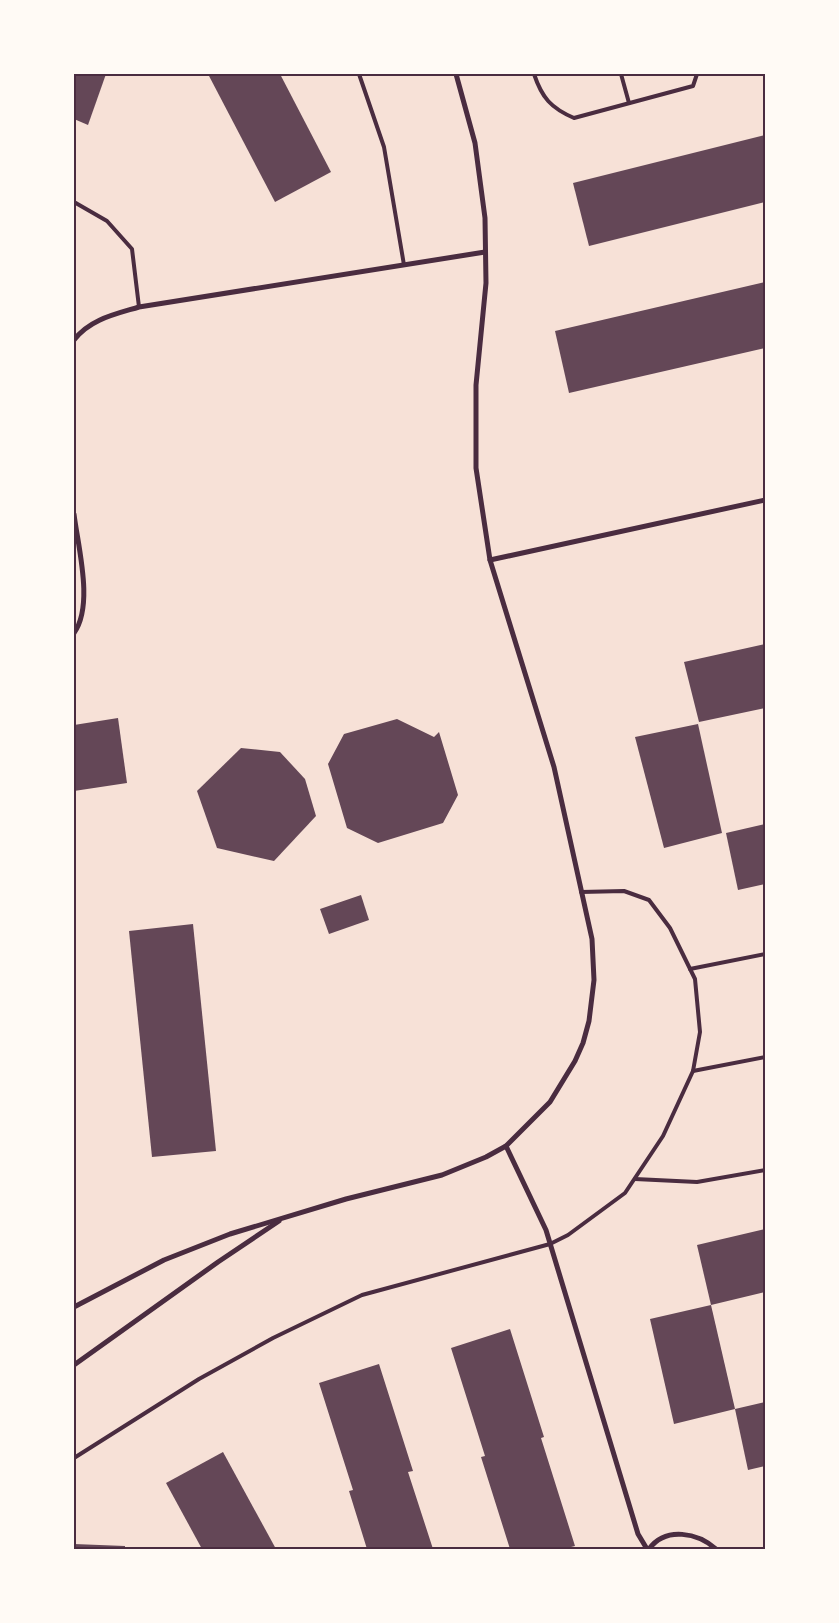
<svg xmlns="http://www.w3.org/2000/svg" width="839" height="1623" font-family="'Roboto Condensed',sans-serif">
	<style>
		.building { fill: #644757 }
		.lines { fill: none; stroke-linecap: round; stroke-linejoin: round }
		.service { stroke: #4a2c40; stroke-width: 4 }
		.minor { stroke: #4a2c40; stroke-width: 5 }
		.neatline { fill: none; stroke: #4a2c40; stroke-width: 2 }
	</style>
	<rect width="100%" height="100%" fill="#f7e1d7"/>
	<!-- building -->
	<g class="building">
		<polygon points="74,74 106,74 88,125 74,119"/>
		<polygon points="208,74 280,74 331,172 275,202"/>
		<polygon points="765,135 765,202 589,246 573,183"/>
		<polygon points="765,282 765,348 569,393 555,331"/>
		<polygon points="765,644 765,708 699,722 684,662"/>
		<polygon points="118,718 127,783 74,791 74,725"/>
		<polygon points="397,719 434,737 439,732 458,795 443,823 378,843 347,828 328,764 344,734"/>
		<polygon points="698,724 722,833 664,848 635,737"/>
		<polygon points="241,748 280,752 305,779 316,816 274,861 217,848 197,791"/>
		<polygon points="765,824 765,884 738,890 726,833"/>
		<polygon points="361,895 369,920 329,934 320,909"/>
		<polygon points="193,924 216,1151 152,1157 129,931"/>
		<polygon points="765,1229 765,1292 711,1305 697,1245"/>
		<polygon points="711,1305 735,1409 674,1424 650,1319"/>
		<polygon points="510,1329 544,1437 541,1438 575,1546 563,1549 510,1549 481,1457 485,1456 451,1348"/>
		<polygon points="379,1364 413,1471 408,1472 433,1549 367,1549 349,1491 353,1490 319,1383"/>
		<polygon points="765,1402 765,1466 748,1470 735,1409"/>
		<polygon points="223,1452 276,1549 202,1549 166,1483"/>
		<polygon points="74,1544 125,1546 125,1549 74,1549"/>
	</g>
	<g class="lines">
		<!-- service -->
		<g class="service">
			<polyline points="359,74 384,147 404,265"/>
			<path d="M534 74C542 98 551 108 574 118L693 86 697 74"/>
			<polyline points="621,74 629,103"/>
			<polyline points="74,202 107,221 132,249 139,307"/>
			<polyline points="690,969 765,954"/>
			<polyline points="693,1071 765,1057"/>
			<polyline points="635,1179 697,1182 765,1170"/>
			<polyline points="74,1458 199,1379 273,1338 362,1295 550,1244 568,1235 625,1193 663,1136 693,1071 700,1032 695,979 670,928 649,900 624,891 581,892"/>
		</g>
		<!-- minor -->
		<g class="minor">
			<path d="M74 340C90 319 116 314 139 307L485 252"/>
			<path d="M74 514C78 547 94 605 74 633"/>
			<polyline points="490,560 765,500"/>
			<polyline points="506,1146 546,1230 638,1534 647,1549"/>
			<polyline points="74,1307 164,1260 230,1234 346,1199 442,1175 486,1157 506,1146 550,1102 575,1061 583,1043 589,1021 594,980 592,939 554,767 490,560 476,468 476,385 486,283 485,218 475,143 456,74"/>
			<polyline points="74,1365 218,1262 279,1221"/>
			<path d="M649 1549C666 1526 698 1533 716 1549"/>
		</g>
	</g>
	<!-- border -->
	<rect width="839" height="1623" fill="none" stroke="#fffaf5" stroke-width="150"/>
	<rect x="75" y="75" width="689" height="1473" class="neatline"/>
</svg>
